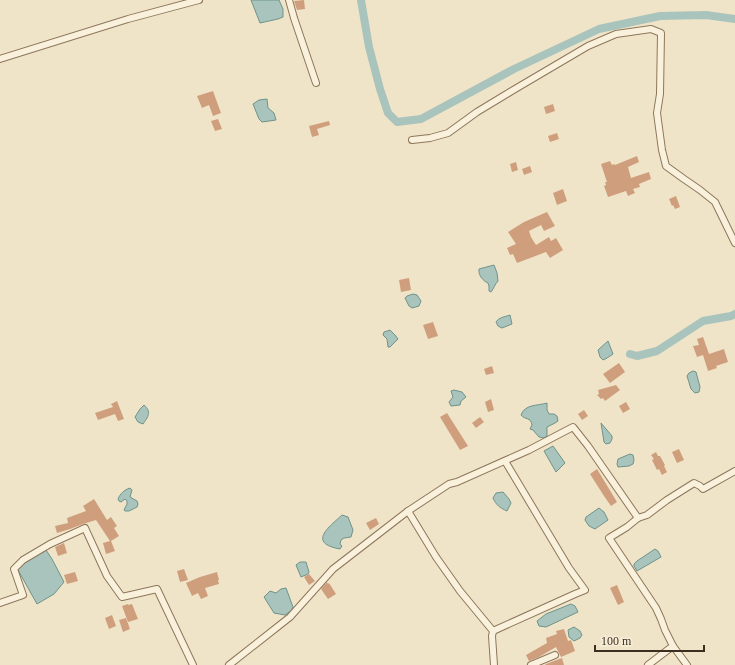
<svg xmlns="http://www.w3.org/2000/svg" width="735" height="665" font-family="Georgia,serif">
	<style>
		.water { fill: #a9c4bc; stroke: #6f938a }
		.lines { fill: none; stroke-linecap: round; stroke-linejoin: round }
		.canal { stroke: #a9c4bc; stroke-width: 8 }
		.building { fill: #cf9f7d }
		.minor-casing { stroke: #8d765c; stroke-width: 8 }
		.minor { stroke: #faf1dc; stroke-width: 6 }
	</style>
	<rect width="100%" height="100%" fill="#f0e4c8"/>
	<!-- water -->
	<g class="water">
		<polygon points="251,0 279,0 283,9 283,17 278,19 260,23"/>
		<polygon points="267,99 268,108 274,113 276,120 262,122 259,119 253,104 259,100"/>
		<path d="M494 265 497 273 498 281C495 284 494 288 491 292L489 291V286L488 283C483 281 478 275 479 269Z"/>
		<polygon points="413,294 417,295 421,301 419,306 412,308 409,306 405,298 407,296"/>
		<path d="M510 315 512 324 502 328 498 326 496 322C499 317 505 317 510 315Z"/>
		<polygon points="390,330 395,335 398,339 390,347 388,347 387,339 383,335 384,332"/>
		<polygon points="608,341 613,354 607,358 603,360 600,357 598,350"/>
		<polygon points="693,371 696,372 700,387 699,392 695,393 691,389 687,376 689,373"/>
		<polygon points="454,390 462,392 466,397 461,401 460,405 451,406 449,402 453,397 451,391"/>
		<path d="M547 403V410L549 414H554L557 416 558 421 555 423 547 427V436L544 438 539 437 533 430 530 429 532 425C531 417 525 420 521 415 525 404 537 406 547 403Z"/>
		<path d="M144 405C152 412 148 417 143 424L138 422 135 417 140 409Z"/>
		<polygon points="601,423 612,436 612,439 610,443 606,444 604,442"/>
		<polygon points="553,446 565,463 556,472 544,451"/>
		<polygon points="630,454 633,455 634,460 633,464 629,466 618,467 617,464 618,459"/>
		<path d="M130 488 132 490 130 497 137 501 138 504 137 507 129 511H125L124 510 127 504V501L125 499 121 502 119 501 118 499C120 494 124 490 130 488Z"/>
		<path d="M503 492 509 499 511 503 507 511C500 508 496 505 493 498L496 493Z"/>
		<polygon points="599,508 604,512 608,520 595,529 589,526 585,520 586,517"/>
		<path d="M342 515 348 517 353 530 351 537 344 538 341 540 340 544 342 546 340 549C307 543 329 527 342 515Z"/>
		<polygon points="655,549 658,551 661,557 637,571 634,566 634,564 637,561"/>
		<polygon points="46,550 52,559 64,582 54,594 37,604 18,570 24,562"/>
		<polygon points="300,562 306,562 309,572 308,574 301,577 296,565"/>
		<polygon points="286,588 293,607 291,611 285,615 274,613 264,597 270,591 276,593 281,589"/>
		<polygon points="571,604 575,606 578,612 546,627 539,626 537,621 546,614"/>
		<polygon points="574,627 580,631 582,635 580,638 574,641 569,637 568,630"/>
	</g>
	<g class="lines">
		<!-- canal -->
		<g class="canal">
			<polyline points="361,0 369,47 380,89 388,113 397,122 421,119 514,69 599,29 660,16 706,15 735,19"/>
			<polyline points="630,354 637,356 657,351 703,321 731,316 735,314"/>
		</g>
	</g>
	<!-- building -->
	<g class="building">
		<polygon points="304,0 305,9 297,10 294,1"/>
		<polygon points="213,91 221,113 213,116 209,105 202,108 197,96"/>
		<polygon points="553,104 555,111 546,114 544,107"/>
		<polygon points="218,119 222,129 215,131 211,121"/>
		<polygon points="329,121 330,125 317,129 319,135 312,137 309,126"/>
		<polygon points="557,133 559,139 550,142 548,136"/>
		<polygon points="637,156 639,162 628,167 631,178 649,172 651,179 639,184 640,187 633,189 635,193 628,196 626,191 608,197 604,186 606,185 605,182 607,182 601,164 610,161 612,165 614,164 615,165"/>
		<polygon points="516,162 518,170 512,172 510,164"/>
		<polygon points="530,166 532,172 524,175 522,169"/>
		<polygon points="563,189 567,201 557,205 553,193"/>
		<polygon points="676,196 680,207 675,209 673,205 672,206 669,199"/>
		<polygon points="547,212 555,226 544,231 541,225 529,231 531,237 536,245 549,237 551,241 556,238 563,250 550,258 546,252 517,263 513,254 510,255 507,248 516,244 508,232 524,222"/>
		<polygon points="409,278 411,290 401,292 399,280"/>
		<polygon points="433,322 438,336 428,339 423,325"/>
		<polygon points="703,337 709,354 724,349 728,362 716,366 717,368 708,371 703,355 697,357 693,346 699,345 697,339"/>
		<polygon points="619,363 625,372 610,383 603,374"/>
		<polygon points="492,366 494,373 486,375 484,369"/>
		<polygon points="616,385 620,390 605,401 603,398 601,399 597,395 599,394 598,390"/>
		<polygon points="491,399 494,410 488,412 485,402"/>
		<polygon points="117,401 124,419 118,421 115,414 98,420 95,413 113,407 111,404"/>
		<polygon points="626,402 630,409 623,413 619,406"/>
		<polygon points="584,410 588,416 582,420 578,414"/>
		<polygon points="447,413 468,446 460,450 440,417"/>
		<polygon points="480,417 484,422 476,428 472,423"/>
		<polygon points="679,449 684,460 677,463 672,452"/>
		<polygon points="656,452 658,456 660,456 665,465 664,466 667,472 662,475 659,469 657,470 652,460 654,459 651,455"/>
		<polygon points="597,469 617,502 611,506 604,496 590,474"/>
		<polygon points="94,499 107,520 111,517 117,526 114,528 119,536 111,541 115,551 106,554 103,543 110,541 96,520 83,524 70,529 57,533 55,526 68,523 67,518 86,511 83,506"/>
		<polygon points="376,518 379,524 370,530 366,523"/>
		<polygon points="64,543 67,553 58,556 55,547"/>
		<polygon points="184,569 188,580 180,582 177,571"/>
		<polygon points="75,572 78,581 67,584 64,575"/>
		<polygon points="217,572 219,580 218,580 219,584 205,588 208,596 201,599 198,593 192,596 186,583 200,577"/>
		<polygon points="309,574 315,581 309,585 304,577"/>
		<polygon points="327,582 328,584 329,583 336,594 328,599 321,589"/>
		<polygon points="617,585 624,602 618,605 610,588"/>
		<polygon points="128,604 128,605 132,604 138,619 128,622 122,606"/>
		<polygon points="112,615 116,626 109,629 105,618"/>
		<polygon points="126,618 130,629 123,632 119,620"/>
		<polygon points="564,629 568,641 571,640 575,651 561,657 556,647 539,657 529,661 526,655 547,643 546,638 557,634 556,631"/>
		<polygon points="562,658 564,665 545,665 546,664"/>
	</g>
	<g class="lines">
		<!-- minor casing -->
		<g class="minor-casing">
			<g id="minor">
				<polyline points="289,0 294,18 316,83"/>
				<polyline points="0,59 128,19 199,0"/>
				<polyline points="412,140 430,138 448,133 477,112 515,89 588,46 616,34 651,29 661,33 660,94 657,113 662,150 666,166 684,179 700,190 715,202 735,243"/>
				<polyline points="408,511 449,484 457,482 529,450 573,427 588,446 638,518"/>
				<polyline points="0,603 23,595 14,569 23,560 50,544 85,528 107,576 122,597 157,589 193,665"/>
				<polyline points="493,631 575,594 585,590 569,568 505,461"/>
				<polyline points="673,646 687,665"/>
				<polyline points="229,665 290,617 333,569 408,511 436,557 460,591 493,631 492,636 494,665"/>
				<polyline points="531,665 555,655"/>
				<polyline points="648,665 673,646 665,630 661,619 656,608 609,538 627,527 638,518 647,515 667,500 694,483 700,486 703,489 735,471"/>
			</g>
		</g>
		<!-- minor -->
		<use href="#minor" class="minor"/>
	</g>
	<!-- scale -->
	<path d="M595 645v6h109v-6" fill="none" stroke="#3d2e20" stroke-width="2"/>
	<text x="601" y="645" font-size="12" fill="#3d2e20" stroke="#f7eed8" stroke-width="3" paint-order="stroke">100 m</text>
</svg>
